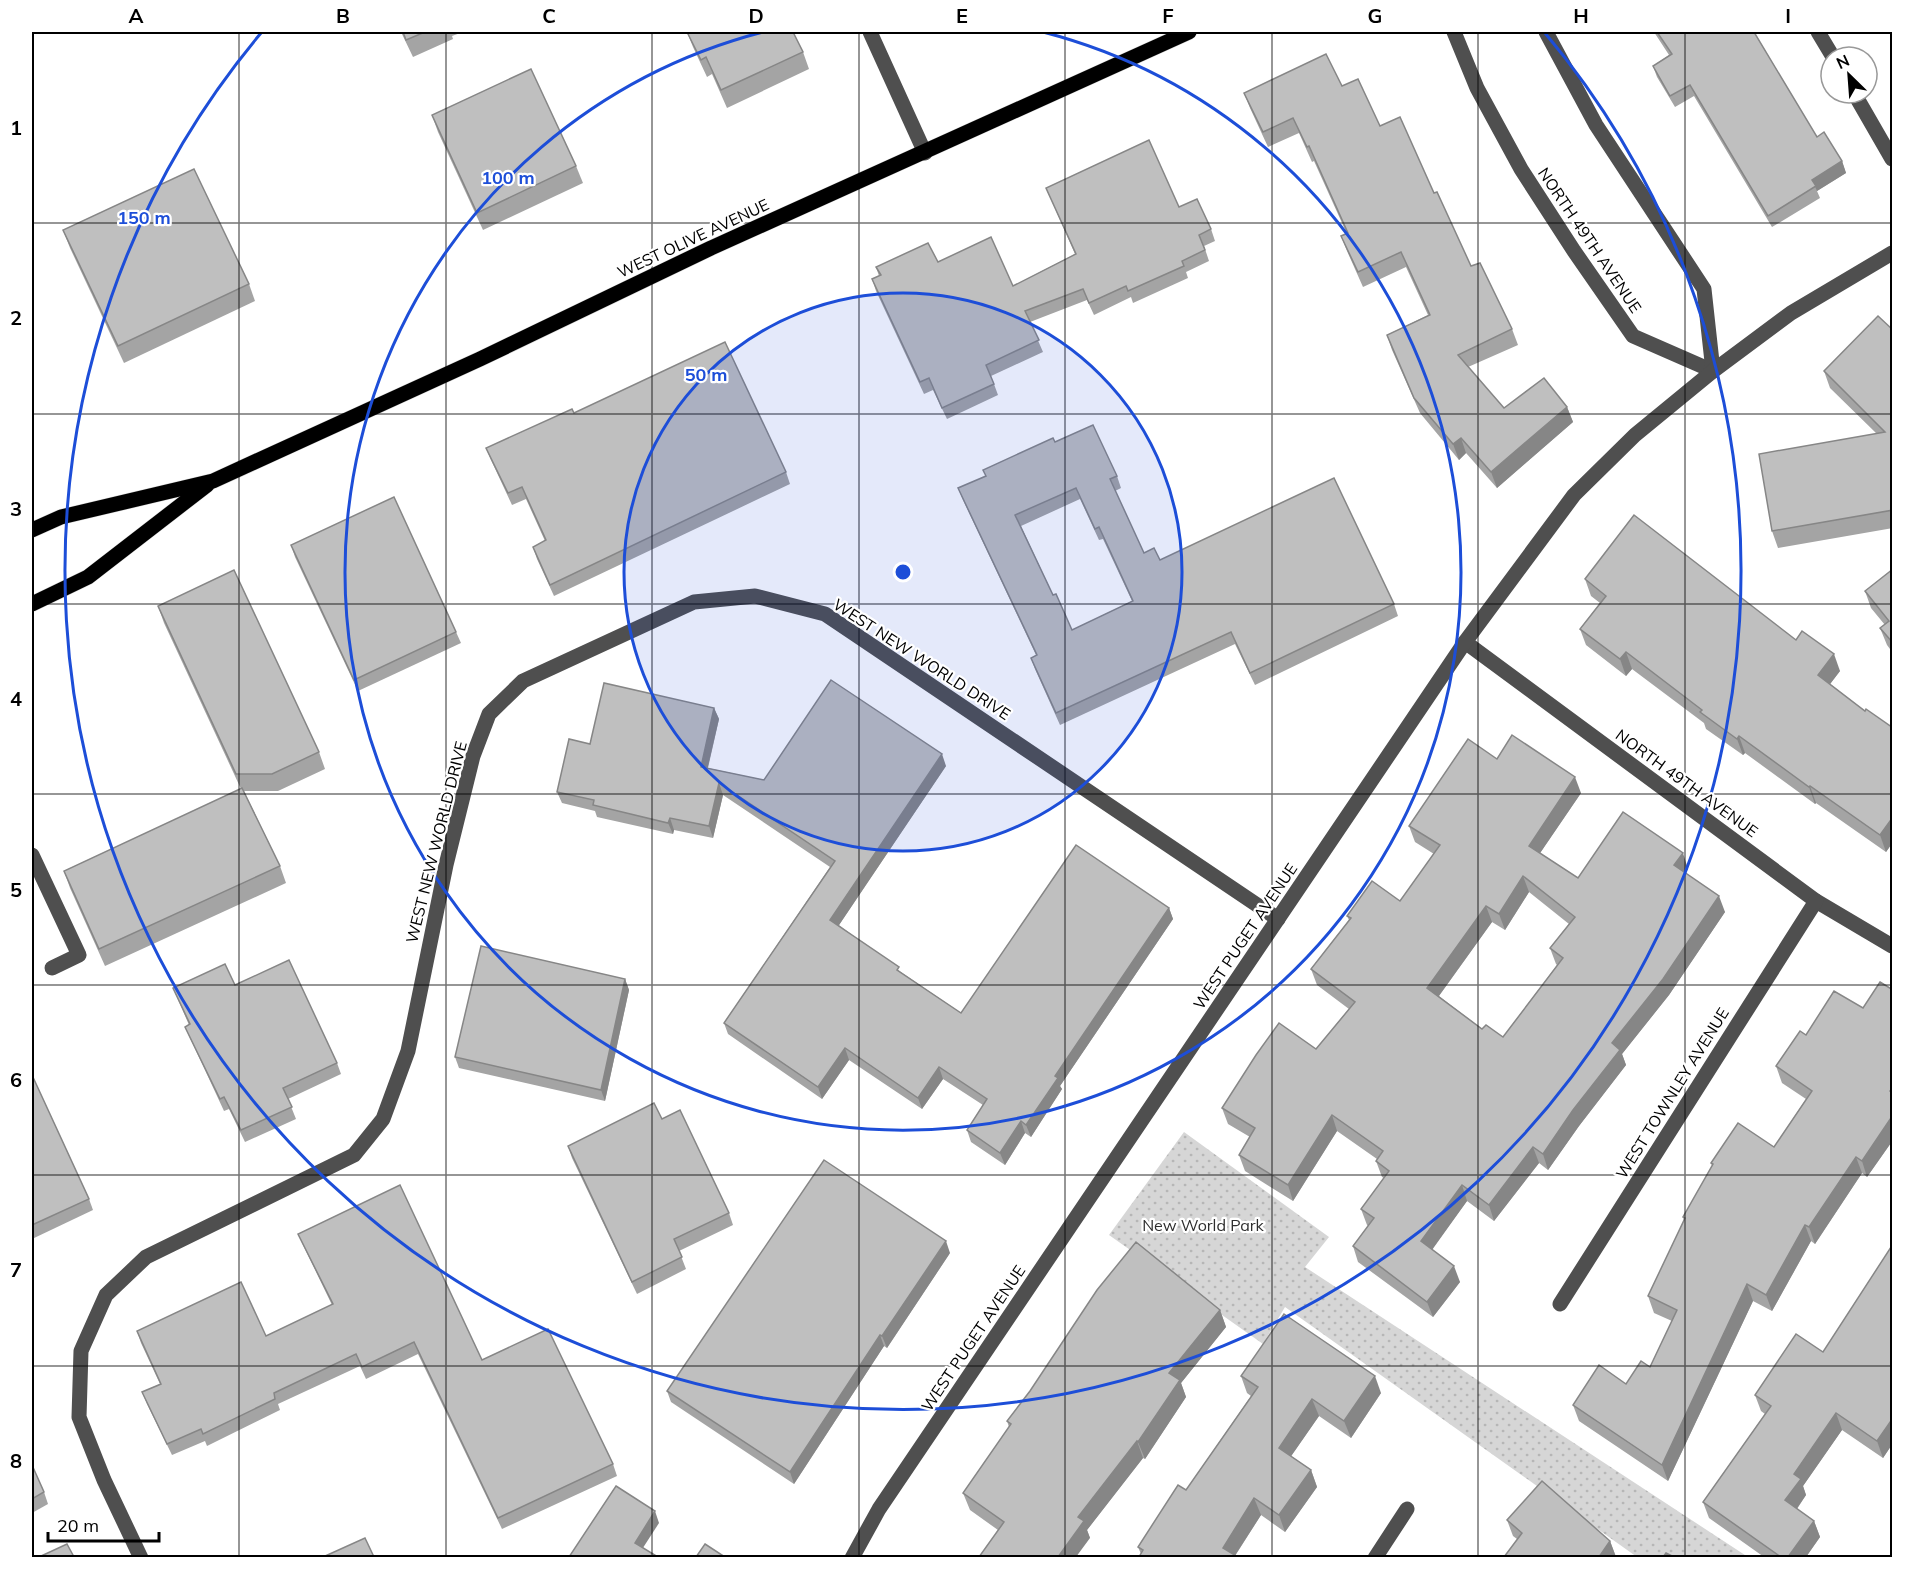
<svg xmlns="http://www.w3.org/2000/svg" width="1924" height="1589" font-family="Mulish,sans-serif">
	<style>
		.park { fill: url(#park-dots) }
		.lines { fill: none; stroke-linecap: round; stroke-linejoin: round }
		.major-casing { stroke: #dbdbdb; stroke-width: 16 }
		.minor { stroke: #4f4f4f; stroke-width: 15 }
		.major { stroke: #000; stroke-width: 15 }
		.wall { fill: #a4a4a4; fill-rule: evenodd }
		.shaded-wall { fill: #868686 }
		.building { fill: #bfbfbf; stroke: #868686; stroke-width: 1.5; fill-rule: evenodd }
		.grid { fill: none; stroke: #000; stroke-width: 1.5; stroke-opacity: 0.55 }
		.ring { fill: none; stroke: #1d4ed8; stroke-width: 3 }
		.labels { text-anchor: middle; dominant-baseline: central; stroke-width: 4.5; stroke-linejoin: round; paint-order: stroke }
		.street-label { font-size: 16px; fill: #000; stroke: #fff }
		.park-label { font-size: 16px; fill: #2d2d2d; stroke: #fff }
		.centre { fill: #1d4ed8; stroke: #fff; stroke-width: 3 }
		.ring-label { font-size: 18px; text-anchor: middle; font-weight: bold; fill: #1d4ed8; stroke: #fff; stroke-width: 4.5; stroke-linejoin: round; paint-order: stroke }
		.neatline { fill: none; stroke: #000; stroke-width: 2 }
		.grid-label { font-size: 20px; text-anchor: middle; font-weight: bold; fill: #000 }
	</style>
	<defs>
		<pattern id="park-dots" width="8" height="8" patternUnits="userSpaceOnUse" patternTransform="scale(1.5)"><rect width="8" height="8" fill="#d6d6d6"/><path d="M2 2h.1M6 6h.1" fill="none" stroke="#b6b6b6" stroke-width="1.8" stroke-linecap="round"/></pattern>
	</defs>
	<rect width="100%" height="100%" fill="#fff"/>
	<!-- park -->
	<polygon class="park" points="1184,1132 1329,1237 1305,1267 1748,1557 1637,1557 1285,1307 1263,1344 1109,1235"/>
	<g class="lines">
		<!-- major casing -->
		<g class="major-casing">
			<g id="major">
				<polyline points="32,530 61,517 213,481 480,359 711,248 1189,32"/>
				<polyline points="32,604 88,577 207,485"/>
			</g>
		</g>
		<!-- minor -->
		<g class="minor">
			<polyline points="870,32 925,153"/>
			<polyline points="1454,32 1477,88 1521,169 1574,251 1633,336 1713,371"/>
			<polyline points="1546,32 1596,125 1704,289 1713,371"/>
			<polyline points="1818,32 1833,57"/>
			<polyline points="1854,93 1892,159"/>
			<polyline points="1465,642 1816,901 1892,946"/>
			<polyline points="32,855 79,955 52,968"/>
			<polyline points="1560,1304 1816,901"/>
			<polyline points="141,1558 104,1480 79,1417 81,1351 106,1295 146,1257 354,1155 383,1119 408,1051 446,865 473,756 489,714 523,681 694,602 755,596 825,614 1278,919"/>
			<polyline points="852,1558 879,1509 1465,642 1574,495 1635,435 1713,371 1791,313 1892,253"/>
			<polyline points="1375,1558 1407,1509"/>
		</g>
		<!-- major -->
		<use href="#major" class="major"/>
	</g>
	<!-- wall -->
	<g class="wall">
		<polygon points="401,32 463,32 452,36 453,39 413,57"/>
		<polygon points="687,32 803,52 809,69 727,108 712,74 707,77 693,47"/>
		<polygon points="1654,32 1754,32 1817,137 1842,161 1846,173 1817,191 1820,198 1772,227 1694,96 1675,107 1657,77 1653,66 1669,55"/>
		<polygon points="1342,86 1380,126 1434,193 1471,266 1512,329 1518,345 1468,367 1504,408 1567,407 1573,422 1497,488 1466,453 1459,460 1420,413 1392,350 1387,335 1428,315 1406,267 1363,287 1347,251 1341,236 1347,234 1314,161 1312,162 1299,133 1268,147 1250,108 1244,93"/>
		<polygon points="432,115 576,166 583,183 483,230 438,132"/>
		<polygon points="1046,188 1179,207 1211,229 1215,241 1204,246 1209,261 1186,272 1188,278 1133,303 1131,297 1094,315 1087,300 1030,322 1043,352 991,376 998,395 947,419 933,390 924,394 876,291 872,279 879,276 876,267 938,262 1013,286 1075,254"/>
		<polygon points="63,230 249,284 255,301 124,363 70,248"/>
		<polygon points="1893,330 1893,528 1778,548 1772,531 1876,433 1830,388 1824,371"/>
		<polygon points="574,413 786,472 790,484 554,596 537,559 533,547 545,541 526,499 512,505 491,460 486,448"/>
		<path d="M1055 442 1117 476 1121 488 1115 491 1144 553 1160 560 1394 604 1398 616 1255 685 1235 644 1060 725 1035 669 1031 658 1036 655 963 500 958 488 986 476 983 470ZM1080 499 1099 540 1103 539 1132 601 1072 630 1053 595 1021 526Z"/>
		<polygon points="291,545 456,632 461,643 358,691 295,557"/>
		<polygon points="1893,569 1893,653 1887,645 1880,628 1885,625 1871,608 1865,591"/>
		<polygon points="1585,579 1796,640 1840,671 1830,684 1865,711 1893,728 1893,842 1886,852 1816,803 1815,804 1745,753 1743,755 1706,729 1704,723 1632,669 1626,676 1586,645 1580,629 1600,603 1591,596"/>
		<polygon points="158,606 319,752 325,769 278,791 244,791 280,866 286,883 105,966 70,888 64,871 241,789 164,623"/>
		<polygon points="714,708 719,719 708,768 764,780 946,766 839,925 901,972 961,1013 1169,908 1173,919 1060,1086 1062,1089 1031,1137 1025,1133 1005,1165 971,1142 967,1130 983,1105 943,1079 922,1109 849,1060 822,1099 728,1034 724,1023 830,867 723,795 713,838 674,830 673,834 597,817 595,811 562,803 557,792 590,744"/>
		<path d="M1497 759 1581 793 1540 853 1578 878 1688 869 1685 873 1725 912 1669 995 1622 1054 1626 1065 1579 1126 1548 1170 1539 1163 1494 1221 1467 1201 1432 1249 1460 1282 1433 1317 1358 1262 1353 1246 1368 1226 1367 1225 1361 1209 1384 1178 1382 1177 1376 1161 1377 1159 1337 1131 1293 1201 1245 1171 1239 1155 1250 1137 1228 1124 1222 1108 1316 1049 1349 1009 1317 985 1311 969 1349 920 1347 916 1400 901 1434 854 1415 842 1409 826ZM1529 892 1569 924 1550 948 1556 964 1557 965 1503 1037 1482 1029 1439 996 1492 922 1505 930Z"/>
		<polygon points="625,979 629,990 605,1101 459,1068 455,1057"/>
		<polygon points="235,985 337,1063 341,1074 288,1099 296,1119 245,1142 229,1109 224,1111 190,1038 185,1027 189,1025 173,988"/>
		<polygon points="1893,990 1893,1140 1867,1177 1862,1173 1815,1244 1811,1241 1772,1311 1753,1301 1668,1481 1579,1421 1573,1405 1626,1384 1650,1367 1672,1321 1654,1313 1648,1296 1684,1221 1683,1217 1712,1166 1711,1163 1774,1147 1806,1099 1782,1083 1776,1066 1806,1035 1863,1008"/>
		<polygon points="32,1075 89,1199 93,1210 32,1239"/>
		<polygon points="662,1119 729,1213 733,1225 679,1251 686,1269 637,1294 572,1158 568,1146"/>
		<polygon points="298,1234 482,1360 613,1464 617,1476 502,1529 418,1354 366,1379 360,1366 278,1404 280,1410 207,1446 205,1441 172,1455 147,1404 142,1392 160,1384 141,1343 137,1331 266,1336 332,1305 303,1245"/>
		<polygon points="1893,1244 1893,1443 1883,1458 1842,1430 1803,1486 1806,1495 1797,1509 1814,1521 1820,1537 1806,1557 1764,1557 1709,1518 1703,1502 1765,1414 1761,1411 1755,1395 1823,1352"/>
		<polygon points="950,1253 887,1348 884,1346 794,1484 671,1402 667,1391"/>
		<polygon points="1220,1310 1226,1327 1181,1383 1186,1397 1145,1459 1143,1458 1087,1530 1090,1538 998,1530 970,1510 963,1493 1009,1427 1007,1421"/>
		<polygon points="1241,1376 1381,1393 1351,1438 1319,1416 1291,1456 1311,1470 1317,1487 1285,1532 1261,1515 1235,1556 1141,1554 1138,1547 1186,1490 1251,1396 1247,1393"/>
		<polygon points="32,1465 44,1492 48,1504 32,1513"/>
		<polygon points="1507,1520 1610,1541 1616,1557 1517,1539 1513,1536"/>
	</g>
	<!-- shaded-wall -->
	<g class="shaded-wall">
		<polygon points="1842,161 1846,173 1817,191 1812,180"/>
		<polygon points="1567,407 1573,422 1497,488 1491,472"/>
		<polygon points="1461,438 1466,453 1459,460 1453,444"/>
		<polygon points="1626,652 1632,669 1626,676 1620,659"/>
		<polygon points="1834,654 1840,671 1824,692 1818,675"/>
		<polygon points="714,708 719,719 705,779 701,767"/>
		<polygon points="1739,736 1745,753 1743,755 1737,739"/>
		<polygon points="942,754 946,766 835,931 830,920"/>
		<polygon points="1575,777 1581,793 1534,862 1529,846"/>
		<polygon points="719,783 723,795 713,838 709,826"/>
		<polygon points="1810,786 1816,803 1815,804 1809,787"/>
		<polygon points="1893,817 1893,842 1886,852 1880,835"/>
		<polygon points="670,818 674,830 673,834 668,823"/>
		<polygon points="1683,853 1688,869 1680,881 1674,865"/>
		<polygon points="1523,876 1529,892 1505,930 1499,914"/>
		<polygon points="1719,896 1725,912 1669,995 1622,1054 1626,1065 1579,1126 1548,1170 1543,1154 1612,1043"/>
		<polygon points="1486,906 1492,922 1433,1004 1427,988"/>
		<polygon points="1169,908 1173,919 1060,1086 1062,1089 1031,1137 1026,1125 1055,1076"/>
		<polygon points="625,979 629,990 605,1101 601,1090"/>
		<polygon points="845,1048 849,1060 822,1099 818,1087"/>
		<polygon points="939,1067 943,1079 922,1109 918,1098"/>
		<polygon points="1332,1115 1337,1131 1293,1201 1288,1185"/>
		<polygon points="1893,1115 1893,1140 1867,1177 1862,1161"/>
		<polygon points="1021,1121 1025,1133 1005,1165 1000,1153"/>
		<polygon points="1533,1147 1539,1163 1494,1221 1489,1205"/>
		<polygon points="1856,1157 1862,1173 1815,1244 1809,1227"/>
		<polygon points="1462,1185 1467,1201 1427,1257 1421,1241"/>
		<polygon points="1805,1225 1811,1241 1772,1311 1766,1295"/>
		<polygon points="946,1241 950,1253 887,1348 882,1336"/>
		<polygon points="1454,1266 1460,1282 1433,1317 1427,1302"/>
		<polygon points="1747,1284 1753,1301 1668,1481 1662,1465"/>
		<polygon points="1220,1310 1226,1327 1181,1383 1186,1397 1145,1459 1138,1442 1169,1373"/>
		<polygon points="880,1335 884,1346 794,1484 790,1472"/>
		<polygon points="1375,1376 1381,1393 1351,1438 1344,1421"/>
		<polygon points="1312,1399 1319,1416 1285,1465 1279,1448"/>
		<polygon points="1836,1413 1842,1430 1803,1486 1806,1495 1791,1517 1785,1500 1794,1474"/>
		<polygon points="1893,1418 1893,1443 1883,1458 1877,1441"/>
		<polygon points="1137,1441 1143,1458 1087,1530 1090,1538 1076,1557 1058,1557 1078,1517"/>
		<polygon points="1311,1470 1317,1487 1285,1532 1279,1515"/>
		<polygon points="1254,1498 1261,1515 1234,1557 1223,1548"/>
		<polygon points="655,1511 659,1523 639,1554 635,1543"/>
		<polygon points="1814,1521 1820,1537 1806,1557 1788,1557"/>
		<polygon points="1610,1541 1616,1557 1599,1557"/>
	</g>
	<!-- building -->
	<g class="building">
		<polygon points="403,32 425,32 406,40"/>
		<polygon points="687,32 793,32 803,52 721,90 706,57 701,60"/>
		<polygon points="1657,32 1754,32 1817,137 1824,132 1842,161 1812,180 1816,186 1768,216 1690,85 1670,96 1653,66 1672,54"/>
		<polygon points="1326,54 1342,86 1358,79 1380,126 1400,117 1434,193 1437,192 1471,266 1480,263 1512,329 1458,355 1504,408 1544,378 1567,407 1491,472 1461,438 1453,444 1414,398 1387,335 1430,315 1401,252 1358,272 1341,236 1348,233 1309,146 1307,147 1293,118 1263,132 1244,93"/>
		<polygon points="531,69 576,166 477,213 432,115"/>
		<polygon points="1149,140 1179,207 1197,199 1211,229 1199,235 1205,250 1182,261 1184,266 1128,291 1126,286 1089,303 1083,289 1025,311 1039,340 986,365 994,384 942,408 929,378 920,382 872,279 881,275 876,267 928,243 938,262 991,237 1013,286 1076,254 1046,188"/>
		<polygon points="194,169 249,284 118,346 63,230"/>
		<polygon points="1878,316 1893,330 1893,510 1772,531 1759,454 1885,432 1824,371"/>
		<polygon points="725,342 786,472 550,585 533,547 546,540 522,487 508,493 486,448 572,409 574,413"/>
		<path d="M1093 425 1117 476 1110 479 1144 553 1154 548 1160 560 1334 478 1394 604 1250 673 1231 632 1056 713 1031 658 1037 655 958 488 986 476 983 470 1053 438 1055 442ZM1076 488 1095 529 1099 527 1133 601 1072 630 1056 594 1053 595 1015 515Z"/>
		<polygon points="394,497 456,632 354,680 291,545"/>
		<polygon points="1634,515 1796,640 1802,631 1834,654 1818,675 1865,711 1866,709 1893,728 1893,817 1880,835 1810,786 1809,787 1739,736 1737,739 1700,712 1702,710 1626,652 1620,659 1580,629 1606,596 1585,579"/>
		<polygon points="1893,569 1893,643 1880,628 1889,621 1865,591"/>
		<polygon points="234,570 319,752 272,774 236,774 158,606"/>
		<polygon points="831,680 942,754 830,920 899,967 897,970 961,1013 1076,845 1169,908 1055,1076 1058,1078 1026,1125 1021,1121 1000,1153 967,1130 987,1099 939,1067 918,1098 845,1048 818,1087 724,1023 835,861 719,783 709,826 670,818 668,823 593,805 594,800 557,792 569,739 590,744 604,683 714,708 701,767 764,780"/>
		<path d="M1512 735 1575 777 1529 846 1578 878 1623 812 1683 853 1674 865 1719 896 1663 979 1612 1043 1620 1050 1573 1110 1543 1154 1533 1147 1489 1205 1462 1185 1421 1241 1454 1266 1427 1302 1353 1246 1374 1218 1361 1209 1389 1171 1376 1161 1383 1151 1332 1115 1288 1185 1239 1155 1255 1128 1222 1108 1256 1055 1279 1023 1316 1049 1355 1002 1311 969 1351 918 1347 916 1372 881 1400 901 1440 845 1409 826 1468 739 1497 759ZM1523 876 1575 917 1550 948 1563 958 1503 1037 1486 1025 1482 1029 1427 988 1486 906 1499 914Z"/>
		<polygon points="242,788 280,866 99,949 64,871"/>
		<polygon points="481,946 625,979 601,1090 455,1057"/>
		<polygon points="289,960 337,1063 283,1088 292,1107 241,1130 224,1097 220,1099 185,1027 190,1024 173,988 225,964 235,985"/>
		<polygon points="1880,982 1893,990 1893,1087 1890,1091 1893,1093 1893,1115 1862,1161 1856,1157 1809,1227 1805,1225 1766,1295 1747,1284 1662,1465 1573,1405 1599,1365 1626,1384 1641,1361 1650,1367 1677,1310 1648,1296 1685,1218 1683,1217 1713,1164 1711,1163 1738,1123 1774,1147 1812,1091 1776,1066 1800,1031 1806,1035 1834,991 1863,1008"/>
		<polygon points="32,1075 89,1199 32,1225"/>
		<polygon points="654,1103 662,1119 680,1110 729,1213 674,1239 682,1257 632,1282 568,1146"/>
		<polygon points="824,1160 946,1241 882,1336 880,1335 790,1472 667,1391"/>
		<polygon points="400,1185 482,1360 548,1329 613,1464 498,1518 414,1342 362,1367 356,1354 274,1393 275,1399 203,1434 201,1429 167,1444 142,1392 161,1384 137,1331 241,1282 266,1336 333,1304 298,1234"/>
		<polygon points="1136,1242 1220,1310 1169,1373 1180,1380 1138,1442 1137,1441 1078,1517 1084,1521 1058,1557 979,1557 1004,1522 963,1493 1011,1424 1007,1421 1030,1391 1097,1290"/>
		<polygon points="1893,1244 1893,1418 1877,1441 1836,1413 1794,1474 1801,1479 1785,1500 1814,1521 1788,1557 1781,1557 1703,1502 1771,1406 1755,1395 1796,1334 1823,1352"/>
		<polygon points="1284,1314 1375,1376 1344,1421 1312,1399 1279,1448 1311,1470 1279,1515 1254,1498 1223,1548 1238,1557 1139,1557 1143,1550 1138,1547 1178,1485 1186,1490 1258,1387 1241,1376"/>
		<polygon points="32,1465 44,1492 32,1499"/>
		<polygon points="1542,1481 1610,1541 1599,1557 1504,1557 1522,1533 1507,1520"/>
		<polygon points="616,1486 655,1511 635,1543 658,1557 569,1557"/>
		<polygon points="365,1538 374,1557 323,1557"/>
		<polygon points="67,1544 74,1557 39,1557"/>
		<polygon points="705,1544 725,1557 696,1557"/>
		<polygon points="1666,1553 1674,1557 1663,1557"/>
	</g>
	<!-- grid -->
	<path class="grid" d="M239 32V1558M446 32V1558M652 32V1558M859 32V1558M1065 32V1558M1272 32V1558M1478 32V1558M1685 32V1558M32 223H1892M32 414H1892M32 604H1892M32 794H1892M32 985H1892M32 1175H1892M32 1366H1892"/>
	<!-- distance rings -->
	<circle cx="903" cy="572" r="279" fill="#1d4ed8" fill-opacity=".12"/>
	<g class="ring">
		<circle cx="903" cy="572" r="279"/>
		<path d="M1043 32A558 558 0 1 1 763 32"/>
		<path d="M1545 33A838 838 0 1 1 261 33"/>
	</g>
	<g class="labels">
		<!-- street labels -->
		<g class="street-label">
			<text transform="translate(693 238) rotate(-25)">WEST OLIVE AVENUE</text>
			<text transform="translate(1590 240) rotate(56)">NORTH 49TH AVENUE</text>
			<text transform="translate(922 659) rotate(33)">WEST NEW WORLD DRIVE</text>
			<text transform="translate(1687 783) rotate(36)">NORTH 49TH AVENUE</text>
			<text transform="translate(436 842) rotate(-76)">WEST NEW WORLD DRIVE</text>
			<text transform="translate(1245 936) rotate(-56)">WEST PUGET AVENUE</text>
			<text transform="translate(1672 1093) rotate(-58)">WEST TOWNLEY AVENUE</text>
			<text transform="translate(973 1338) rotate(-56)">WEST PUGET AVENUE</text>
		</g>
		<!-- park labels -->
		<g class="park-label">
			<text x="1203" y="1225">New World Park</text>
		</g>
	</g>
	<circle cx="903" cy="572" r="9" class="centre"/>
	<g class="ring-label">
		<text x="508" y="184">100 m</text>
		<text x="144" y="224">150 m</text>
		<text x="706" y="381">50 m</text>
	</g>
	<!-- border -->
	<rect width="1924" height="1589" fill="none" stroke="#ffffff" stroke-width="66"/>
	<!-- north arrow -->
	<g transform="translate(1849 75) rotate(335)"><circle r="28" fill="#ffffff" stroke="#999999" stroke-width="1.5"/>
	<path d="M0-4.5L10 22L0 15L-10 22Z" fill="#000000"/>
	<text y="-9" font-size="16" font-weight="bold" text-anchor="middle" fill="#000000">N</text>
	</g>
	<!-- scale -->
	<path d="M48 1532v9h111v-9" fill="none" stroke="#000000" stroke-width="3"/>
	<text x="57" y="1532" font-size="18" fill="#000000" stroke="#ffffff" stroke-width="4.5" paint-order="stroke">20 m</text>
	<rect x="33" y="33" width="1858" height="1523" class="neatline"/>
	<g class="grid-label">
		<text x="136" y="23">A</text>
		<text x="343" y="23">B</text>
		<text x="549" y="23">C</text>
		<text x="756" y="23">D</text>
		<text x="962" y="23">E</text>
		<text x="1168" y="23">F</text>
		<text x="1375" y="23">G</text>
		<text x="1581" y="23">H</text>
		<text x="1788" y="23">I</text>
		<text x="16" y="135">1</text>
		<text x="16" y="325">2</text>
		<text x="16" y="516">3</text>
		<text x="16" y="706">4</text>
		<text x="16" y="897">5</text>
		<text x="16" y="1087">6</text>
		<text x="16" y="1277">7</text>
		<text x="16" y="1468">8</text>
	</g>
</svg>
